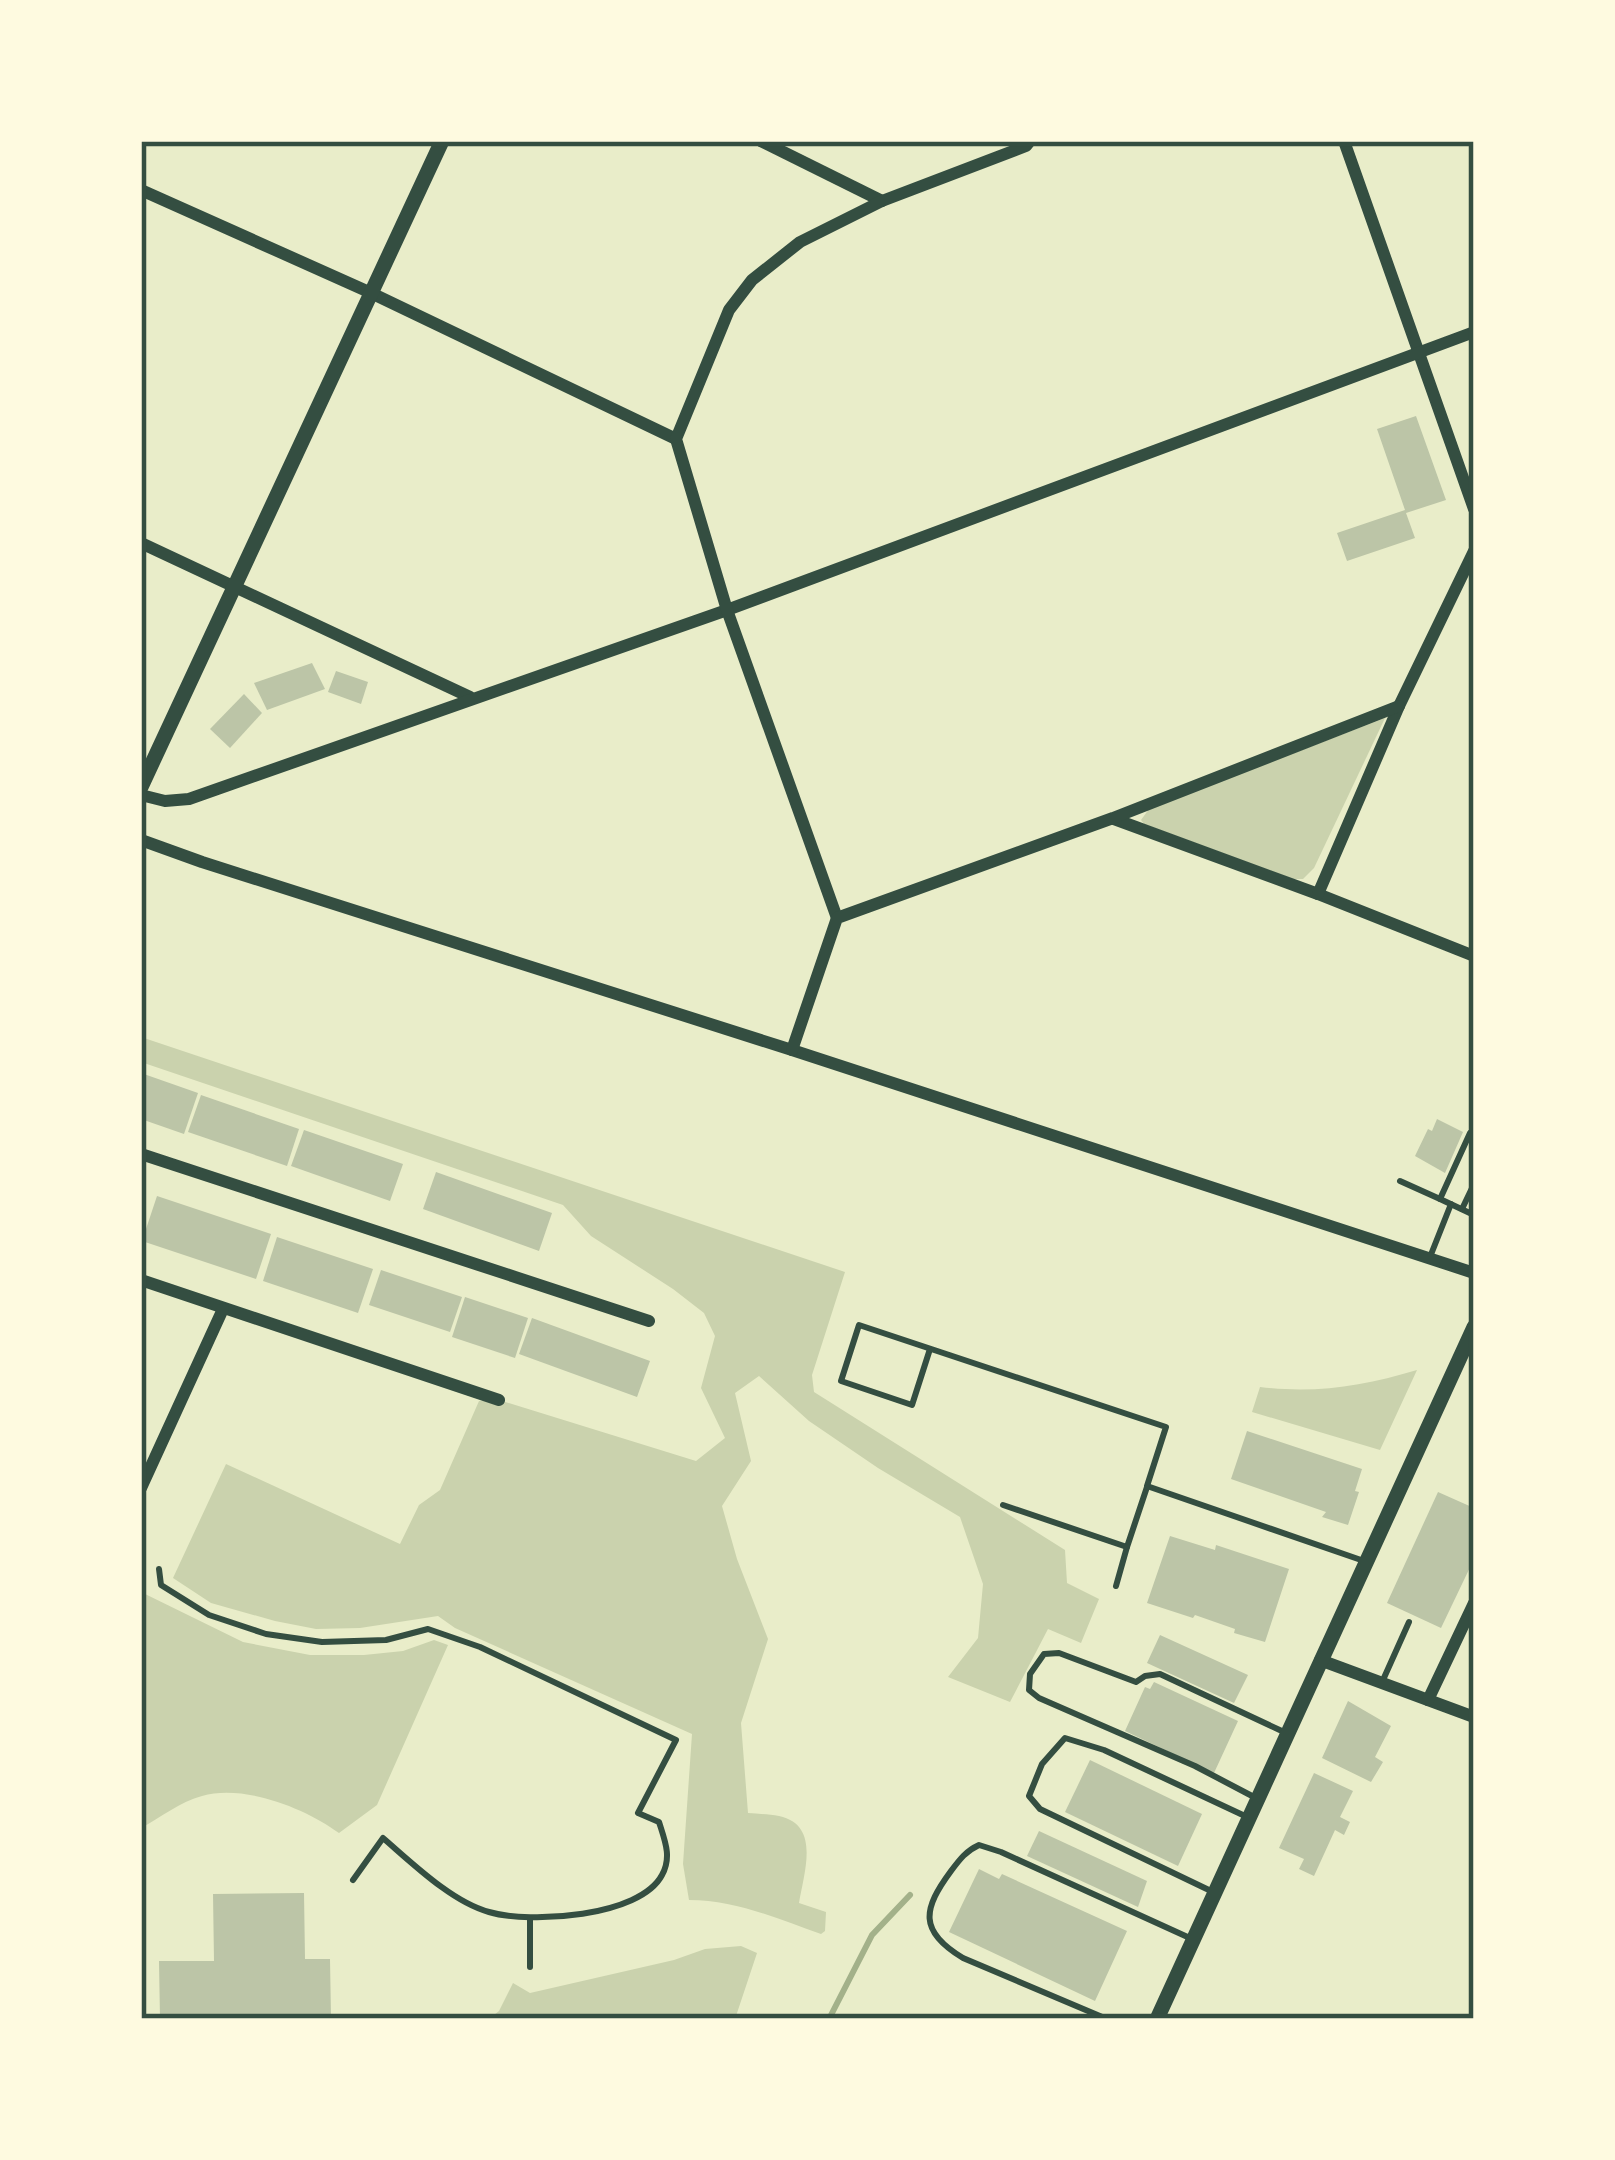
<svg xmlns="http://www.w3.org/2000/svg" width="1615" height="2160" font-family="Montserrat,sans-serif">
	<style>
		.green { fill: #cad2ad }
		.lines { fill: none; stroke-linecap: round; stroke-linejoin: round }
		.stream { stroke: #a3b18a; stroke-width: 6 }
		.building { fill: #bcc5a7 }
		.service { stroke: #344e41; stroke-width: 6 }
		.minor { stroke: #344e41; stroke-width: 12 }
		.tertiary { stroke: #344e41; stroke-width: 15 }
		.neatline { fill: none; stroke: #344e41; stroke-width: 4.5 }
	</style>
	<rect width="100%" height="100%" fill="#e9edc9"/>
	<!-- green -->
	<g class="green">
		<polygon points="1385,718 1314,868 1303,879 1293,879 1144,824 1141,820 1149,809"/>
		<path d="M141 1037 845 1272 812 1375 814 1392 1065 1550 1067 1583 1099 1599 1081 1643 1048 1629 1010 1702 948 1677 978 1638 983 1584 960 1517 878 1468 809 1421 759 1376 735 1393 751 1461 722 1506 737 1559 768 1639 741 1723 748 1813C758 1814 769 1814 779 1816 821 1825 804 1872 799 1903L826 1912 825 1931 821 1934C778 1919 736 1900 689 1900L683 1864 692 1734 455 1628 438 1616 360 1628 316 1629 275 1621 211 1603 173 1578 226 1464 400 1544 419 1505 440 1490 479 1401 499 1400 696 1461 725 1438 701 1388 715 1336 704 1313 673 1289 591 1236 563 1205 141 1062Z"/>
		<path d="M1417 1370 1380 1450 1252 1412 1260 1387C1316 1394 1363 1386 1417 1370Z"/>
		<path d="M141 1592 243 1642 310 1655H364L403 1651 434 1640 448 1645 377 1805 339 1833C305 1808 244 1784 202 1796 181 1801 160 1818 141 1828Z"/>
		<polygon points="741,1946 757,1953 735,2019 489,2019 499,2011 513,1983 530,1993 674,1960 705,1949"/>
	</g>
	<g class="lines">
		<!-- stream -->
		<polyline class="stream" points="829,2019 872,1935 910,1895"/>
	</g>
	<!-- building -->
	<g class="building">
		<polygon points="1416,416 1446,500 1406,513 1415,538 1347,561 1337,533 1405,510 1377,429"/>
		<polygon points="312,663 325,689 267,710 254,683"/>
		<polygon points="336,671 368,682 361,704 328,692"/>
		<polygon points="244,694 262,713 230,748 210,729"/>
		<polygon points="141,1073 198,1093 184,1134 141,1119"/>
		<polygon points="201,1095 299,1129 287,1166 188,1132"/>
		<polygon points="1437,1119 1463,1132 1445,1173 1415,1156 1428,1129 1432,1131"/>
		<polygon points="304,1130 403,1164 390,1201 291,1166"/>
		<polygon points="436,1172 552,1213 539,1251 423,1209"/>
		<polygon points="157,1196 271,1234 256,1279 142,1241"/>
		<polygon points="277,1237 373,1269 358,1313 263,1281"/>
		<polygon points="381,1270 462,1297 450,1332 369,1305"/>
		<polygon points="465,1297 528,1318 515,1358 452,1337"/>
		<polygon points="532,1318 650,1361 637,1397 519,1354"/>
		<polygon points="1247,1431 1362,1469 1355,1491 1359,1492 1348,1525 1322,1517 1326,1512 1231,1479"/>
		<polygon points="1438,1492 1474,1508 1474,1559 1441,1628 1387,1603"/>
		<polygon points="1170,1536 1215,1550 1216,1545 1289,1569 1265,1642 1234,1633 1235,1629 1195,1615 1193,1618 1147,1603"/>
		<polygon points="1160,1635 1248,1675 1234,1703 1147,1663"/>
		<polygon points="1154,1682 1238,1721 1214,1773 1125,1731 1145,1687 1150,1689"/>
		<polygon points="1348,1701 1391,1726 1375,1757 1383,1762 1371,1782 1322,1758"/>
		<polygon points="1090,1760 1202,1814 1178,1866 1065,1812"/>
		<polygon points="1314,1773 1353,1791 1340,1817 1350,1822 1344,1835 1335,1830 1314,1876 1299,1869 1304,1859 1279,1848"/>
		<polygon points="1039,1831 1147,1881 1138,1907 1027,1856"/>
		<polygon points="979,1869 999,1879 1002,1874 1127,1931 1095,2001 949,1932"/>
		<polygon points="304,1893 305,1959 330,1959 331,2019 160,2019 159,1961 214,1961 213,1894"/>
	</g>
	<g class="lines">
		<!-- service -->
		<g class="service">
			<polyline points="1474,1136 1470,1133 1440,1199 1474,1215"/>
			<polyline points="1400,1181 1440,1199"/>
			<polyline points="1462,1209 1473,1186"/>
			<polyline points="1430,1257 1451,1204"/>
			<polyline points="930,1349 912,1405 841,1381 859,1325 1166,1427 1147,1486 1364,1561"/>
			<polyline points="1003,1505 1127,1547 1147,1487"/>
			<path d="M159 1569 161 1585 209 1615 266 1634 322 1642 386 1640 428 1629 480 1647 676 1740 638 1813 659 1822C665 1841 672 1857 662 1875 640 1917 530 1924 489 1912 452 1902 412 1863 383 1838L353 1880"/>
			<polyline points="1116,1586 1127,1547"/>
			<polyline points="1383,1680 1409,1622"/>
			<polyline points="1254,1797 1195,1766 1039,1698 1029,1690 1030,1674 1044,1654 1059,1653 1136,1682 1145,1676 1160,1674 1284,1732"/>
			<polyline points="1211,1891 1040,1809 1029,1796 1042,1764 1065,1738 1104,1750 1245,1816"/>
			<polyline points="530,1967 530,1919"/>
			<path d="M1107 2019 963 1958C918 1931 923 1909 951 1871 960 1859 966 1851 979 1845L1001 1852 1192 1939"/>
		</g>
		<!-- minor -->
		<g class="minor">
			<polyline points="761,141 882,201"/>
			<polyline points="1344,141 1474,509"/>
			<polyline points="141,190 369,292 676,439"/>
			<polyline points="141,543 470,697"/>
			<polyline points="141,795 165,801 189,799 727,610 1474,332"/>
			<polyline points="1114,819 1318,894 1474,956"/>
			<polyline points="141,840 202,862 792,1050 1474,1273"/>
			<polyline points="1318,894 1399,706 1474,551"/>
			<polyline points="837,918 727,610 676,439 729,310 752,280 800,242 882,201 1026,146 1030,141"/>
			<polyline points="792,1050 837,918 1113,818 1399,706"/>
			<polyline points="141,1154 649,1321"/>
			<polyline points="141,1280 499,1400"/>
			<polyline points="141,1488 223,1309"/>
			<polyline points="1320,1660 1474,1717"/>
			<polyline points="1428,1700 1474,1603"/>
		</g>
		<!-- tertiary -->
		<g class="tertiary">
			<polyline points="141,787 442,141"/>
			<polyline points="1157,2019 1474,1327"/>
		</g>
	</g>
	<!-- border -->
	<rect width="1615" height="2160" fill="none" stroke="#fefae0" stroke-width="288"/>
	<rect x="144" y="144" width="1327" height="1872" class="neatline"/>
</svg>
